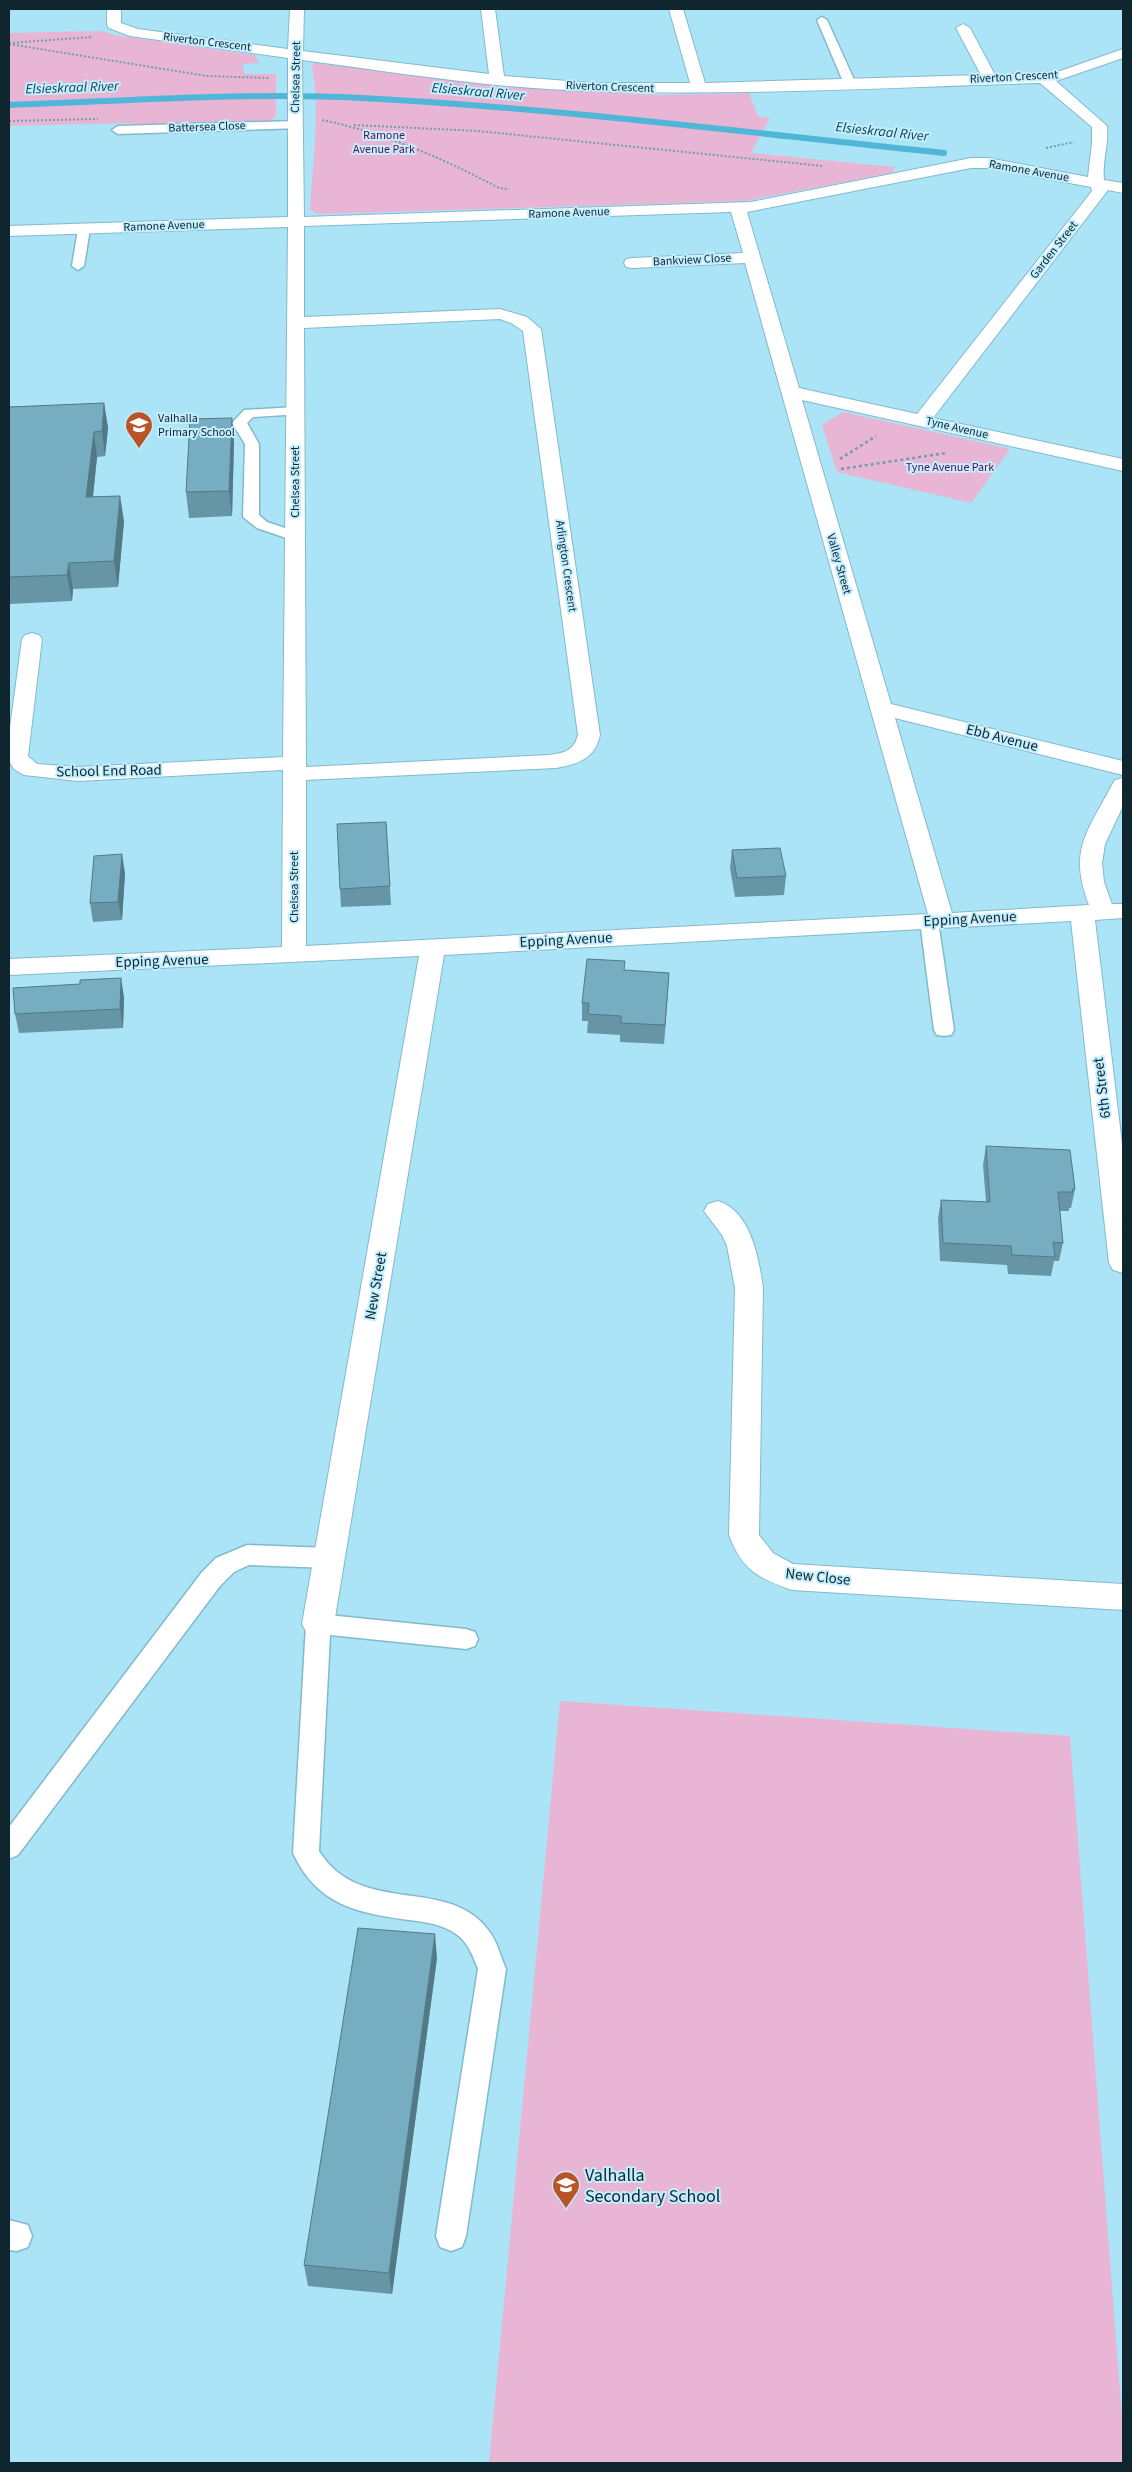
<svg xmlns="http://www.w3.org/2000/svg" width="1132" height="2472" font-family="'Source Sans 3',sans-serif">
	<style>
		.green { fill: #e8b6d4 }
		.lines { fill: none; stroke-linecap: round; stroke-linejoin: round }
		.stream { stroke: #4fb6d7; stroke-width: 6 }
		.lane-casing { stroke: #82b9cd; stroke-width: 3 }
		.street-casing { stroke: #82b9cd; stroke-width: 2 }
		.path-far1 { stroke: #719dad; stroke-width: 2; stroke-dasharray: 2 2; stroke-linecap: butt }
		.path { stroke: #719dad; stroke-width: 2.5; stroke-dasharray: 3 3; stroke-linecap: butt }
		.lane { fill: #fff; fill-rule: evenodd }
		.street { fill: #fff; fill-rule: evenodd }
		.wall { fill: #6695a6 }
		.shaded-wall { fill: #537987 }
		.building { fill: #77adc1; stroke: #537987 }
		.labels { text-anchor: middle; dominant-baseline: central; stroke-width: 4; stroke-linejoin: round; paint-order: stroke }
		.far-street-label { font-size: 12px; fill: #0f262e; stroke: #c2eeff }
		.far-park-label { font-size: 12px; fill: #630b4b; stroke: #c2eeff }
		.far-poi-label { font-size: 12px; fill: #0f262e; stroke: #c2eeff; text-anchor: start }
		.far-water-label { font-size: 14px; font-style: italic; fill: #0f3d4b; stroke: #c2eeff }
		.street-label { font-size: 15px; fill: #0f262e; stroke: #c2eeff }
		.near-poi-label { font-size: 18px; fill: #0f262e; stroke: #c2eeff; text-anchor: start }
	</style>
	<rect width="100%" height="100%" fill="#abe3f7"/>
	<!-- green -->
	<g class="green">
		<polygon points="102,31 114,35 255,55 259,63 243,64 244,74 276,74 276,116 269,122 137,126 131,123 9,126 9,33"/>
		<path d="M315 63 505 87 662 95 749 93 758 116 770 118 751 153 895 167 891 173 745 201 318 214 310 210V208C313 161 320 111 312 65Z"/>
		<polygon points="843,412 993,445 1010,449 971,503 837,472 822,425"/>
		<polygon points="560,1701 1070,1736 1123,2431 1123,2463 489,2463"/>
	</g>
	<g class="lines">
		<!-- stream -->
		<path class="stream" d="M9 105C127 101 245 92 362 98 557 108 750 133 944 153"/>
		<!-- lane casing -->
		<g class="lane-casing">
			<g id="lane">
				<polygon points="822,17 827,20 856,84 854,86 846,86 844,84 817,20"/>
				<polygon points="296,121 300,122 300,128 118,134 112,130 118,126"/>
				<polygon points="84,225 90,229 84,266 78,270 72,266 78,229"/>
				<polygon points="296,407 301,408 303,411 301,414 253,417 247,423 259,444 259,515 267,522 300,533 303,536 295,541 257,528 243,517 245,444 232,423 244,410"/>
				<polygon points="929,915 936,917 938,921 954,1030 951,1035 944,1036 937,1035 934,1030 920,921 922,917"/>
				<polygon points="247,1545 329,1548 337,1551 341,1558 337,1565 329,1568 249,1565 234,1572 220,1586 18,1855 9,1859 9,1827 202,1572 216,1558"/>
				<path d="M318 1614 466 1629 475 1632 478 1639 475 1646 466 1649 330 1635 319 1851C361 1919 452 1873 491 1934 498 1944 501 1958 506 1969L466 2236 462 2247 451 2251 440 2247 436 2236 478 1969C473 1956 468 1942 456 1934 442 1924 425 1922 409 1920 357 1913 317 1905 293 1853L306 1624 309 1617Z"/>
				<polygon points="9,2220 28,2225 32,2236 28,2247 17,2251 9,2250"/>
			</g>
		</g>
		<!-- street casing -->
		<g class="street-casing">
			<g id="street">
				<path d="M107 9H121V23L138 29 288 49 290 9H304L303 51 489 74 481 9H495L504 76 593 83H690L669 9H683L705 83 981 75 956 28 963 24 970 28 995 75 1060 71 1123 49V58L1056 81 1107 126C1109 144 1102 162 1104 180L1123 183V193L1108 190 933 418 1123 459V471L802 400 891 704 1123 761V775L895 718 952 913 1089 905C1068 851 1087 832 1112 785L1115 780 1123 778V806L1105 844 1102 863 1104 882 1112 904H1123V918L1095 920 1123 1152V1273L1113 1270 1109 1263 1071 921 444 955 334 1624 329 1633 318 1637 307 1633 302 1624 419 956 9 975V959L282 947 283 770 78 781 24 775 14 769 9 761V735L22 639 25 635 32 633 39 635 42 639 28 756 37 764 78 767 283 757 288 227 9 236V226L288 217V58L130 36 109 28 107 25ZM302 60C399 73 497 89 595 91 743 96 892 87 1040 83L1092 127V143L1088 177 988 158H971L751 202 304 217ZM971 168H988L1091 187 1092 191 917 414 799 388 747 212ZM731 212 743 253 632 258 626 259 624 263 626 267 632 268 745 263 928 914 306 946V780L556 768C578 764 595 759 600 735L541 329 527 317 500 309 304 317V226ZM500 319 511 323 523 331 578 735C574 751 564 753 549 755L306 767 304 328Z"/>
				<path d="M718 1201C751 1211 759 1259 763 1288L759 1535 773 1553 793 1564 1123 1584V1610L792 1590C758 1578 742 1570 729 1535L735 1288 727 1246 722 1235 704 1211 708 1204Z"/>
			</g>
		</g>
		<!-- path-far1 -->
		<g class="path-far1">
			<polyline points="9,43 93,37"/>
			<polyline points="9,44 207,76 269,78"/>
			<path d="M322 120C385 133 442 158 499 188L509 189"/>
			<polyline points="9,121 98,119"/>
			<polyline points="354,125 478,131 823,166"/>
			<polyline points="1046,148 1074,142"/>
		</g>
		<!-- path -->
		<g class="path">
			<polyline points="840,459 876,436"/>
			<polyline points="841,469 946,453"/>
		</g>
		<!-- lane -->
		<use href="#lane" class="lane"/>
		<!-- street -->
		<use href="#street" class="street"/>
	</g>
	<!-- wall -->
	<g class="wall">
		<polygon points="104,403 108,428 105,456 97,457 93,497 124,521 118,587 73,589 72,601 9,604 9,407"/>
		<polygon points="234,442 232,516 189,518 186,492"/>
		<polygon points="386,822 391,905 341,907 340,889"/>
		<polygon points="732,850 786,876 784,895 735,897 730,868"/>
		<polygon points="125,873 122,920 93,922 90,903"/>
		<polygon points="625,971 669,973 664,1044 620,1042 620,1035 587,1033 588,1021 582,1021 582,1003"/>
		<polygon points="124,997 123,1028 19,1033 15,1014"/>
		<polygon points="986,1146 1075,1189 1071,1208 1069,1208 1069,1211 1060,1211 1063,1243 1059,1261 1054,1261 1051,1276 1008,1274 1007,1265 940,1261 938,1219 941,1200 986,1202 983,1165"/>
		<polygon points="437,1958 392,2294 308,2286 304,2265"/>
	</g>
	<!-- shaded-wall -->
	<g class="shaded-wall">
		<polygon points="104,403 108,428 105,456 102,431"/>
		<polygon points="232,418 234,442 232,516 229,491"/>
		<polygon points="94,432 97,457 90,523 86,497"/>
		<polygon points="120,496 124,521 118,587 114,561"/>
		<polygon points="69,563 73,589 72,601 67,575"/>
		<polygon points="122,854 125,873 122,920 118,902"/>
		<polygon points="669,973 668,991 664,1044 665,1025"/>
		<polygon points="121,978 124,997 123,1028 120,1009"/>
		<polygon points="435,1934 437,1958 392,2294 389,2273"/>
	</g>
	<!-- building -->
	<g class="building">
		<polygon points="104,403 102,431 94,432 86,497 120,496 114,561 69,563 67,575 9,577 9,407"/>
		<polygon points="232,418 229,491 186,492 190,419"/>
		<polygon points="386,822 390,886 340,889 337,824"/>
		<polygon points="780,848 786,876 737,878 732,850"/>
		<polygon points="122,854 118,902 90,903 94,856"/>
		<polygon points="587,959 625,961 624,970 669,973 665,1025 621,1023 621,1016 588,1014 589,1003 582,1003"/>
		<polygon points="121,978 120,1009 15,1014 13,988 80,984 80,980"/>
		<polygon points="986,1146 1070,1150 1075,1189 1072,1189 1073,1192 1058,1192 1063,1243 1053,1242 1055,1257 1012,1255 1011,1246 943,1243 941,1200 990,1202"/>
		<polygon points="358,1928 435,1934 389,2273 304,2265"/>
	</g>
	<!-- icons -->
	<defs>
		<g id="school-pin" transform="scale(1.4375)"><path d="M0 17L-7.5 6A9.5 9.5 0 1 1 7.5 6Z" fill="#ba5427" stroke="#c2eeff"/><path d="M0-5L7-2L0 1L-7-2ZM-4 1L0 2.5L4 1V4Q0 6-4 4Z" fill="#fff"/></g>
	</defs>
	<g fill-rule="evenodd">
		<use href="#school-pin" x="139" y="425"/>
		<use href="#school-pin" x="566" y="2185"/>
	</g>
	<g class="labels">
		<!-- far-street labels -->
		<g class="far-street-label">
			<text transform="translate(207 42) rotate(7)">Riverton Crescent</text>
			<text transform="translate(296 77) rotate(-89)">Chelsea Street</text>
			<text transform="translate(1014 77) rotate(-3)">Riverton Crescent</text>
			<text transform="translate(610 87) rotate(2)">Riverton Crescent</text>
			<text transform="translate(207 127) rotate(-2)">Battersea Close</text>
			<text transform="translate(1029 171) rotate(10)">Ramone Avenue</text>
			<text transform="translate(569 213) rotate(-2)">Ramone Avenue</text>
			<text transform="translate(164 226) rotate(-2)">Ramone Avenue</text>
			<text transform="translate(1054 250) rotate(-52)">Garden Street</text>
			<text transform="translate(692 260) rotate(-3)">Bankview Close</text>
			<text transform="translate(957 428) rotate(13)">Tyne Avenue</text>
			<text transform="translate(295 482) rotate(-90)">Chelsea Street</text>
			<text transform="translate(839 564) rotate(74)">Valley Street</text>
			<text transform="translate(566 566) rotate(82)">Arlington Crescent</text>
			<text transform="translate(294 887) rotate(-90)">Chelsea Street</text>
		</g>
		<!-- far-park labels -->
		<g class="far-park-label">
			<text x="384" y="135">Ramone<tspan x="384" dy="14">Avenue Park</tspan></text>
			<text x="950" y="467">Tyne Avenue Park</text>
		</g>
		<!-- far-poi labels -->
		<g class="far-poi-label">
			<text x="158" y="418">Valhalla<tspan x="158" dy="14">Primary School</tspan></text>
		</g>
		<!-- far-water labels -->
		<g class="far-water-label">
			<text transform="translate(72 88) rotate(-2)">Elsieskraal River</text>
			<text transform="translate(478 92) rotate(5)">Elsieskraal River</text>
			<text transform="translate(882 132) rotate(6)">Elsieskraal River</text>
		</g>
		<!-- street labels -->
		<g class="street-label">
			<text transform="translate(1002 738) rotate(14)">Ebb Avenue</text>
			<text transform="translate(109 771) rotate(-1)">School End Road</text>
			<text transform="translate(970 919) rotate(-3)">Epping Avenue</text>
			<text transform="translate(566 940) rotate(-3)">Epping Avenue</text>
			<text transform="translate(162 961) rotate(-2)">Epping Avenue</text>
			<text transform="translate(1102 1088) rotate(-97)">6th Street</text>
			<text transform="translate(376 1286) rotate(-80)">New Street</text>
			<text transform="translate(818 1577) rotate(6)">New Close</text>
		</g>
		<!-- near-poi labels -->
		<g class="near-poi-label">
			<text x="585" y="2175">Valhalla<tspan x="585" dy="21">Secondary School</tspan></text>
		</g>
	</g>
	<!-- border -->
	<rect width="1132" height="2472" fill="none" stroke="#0f262e" stroke-width="20"/>
</svg>
